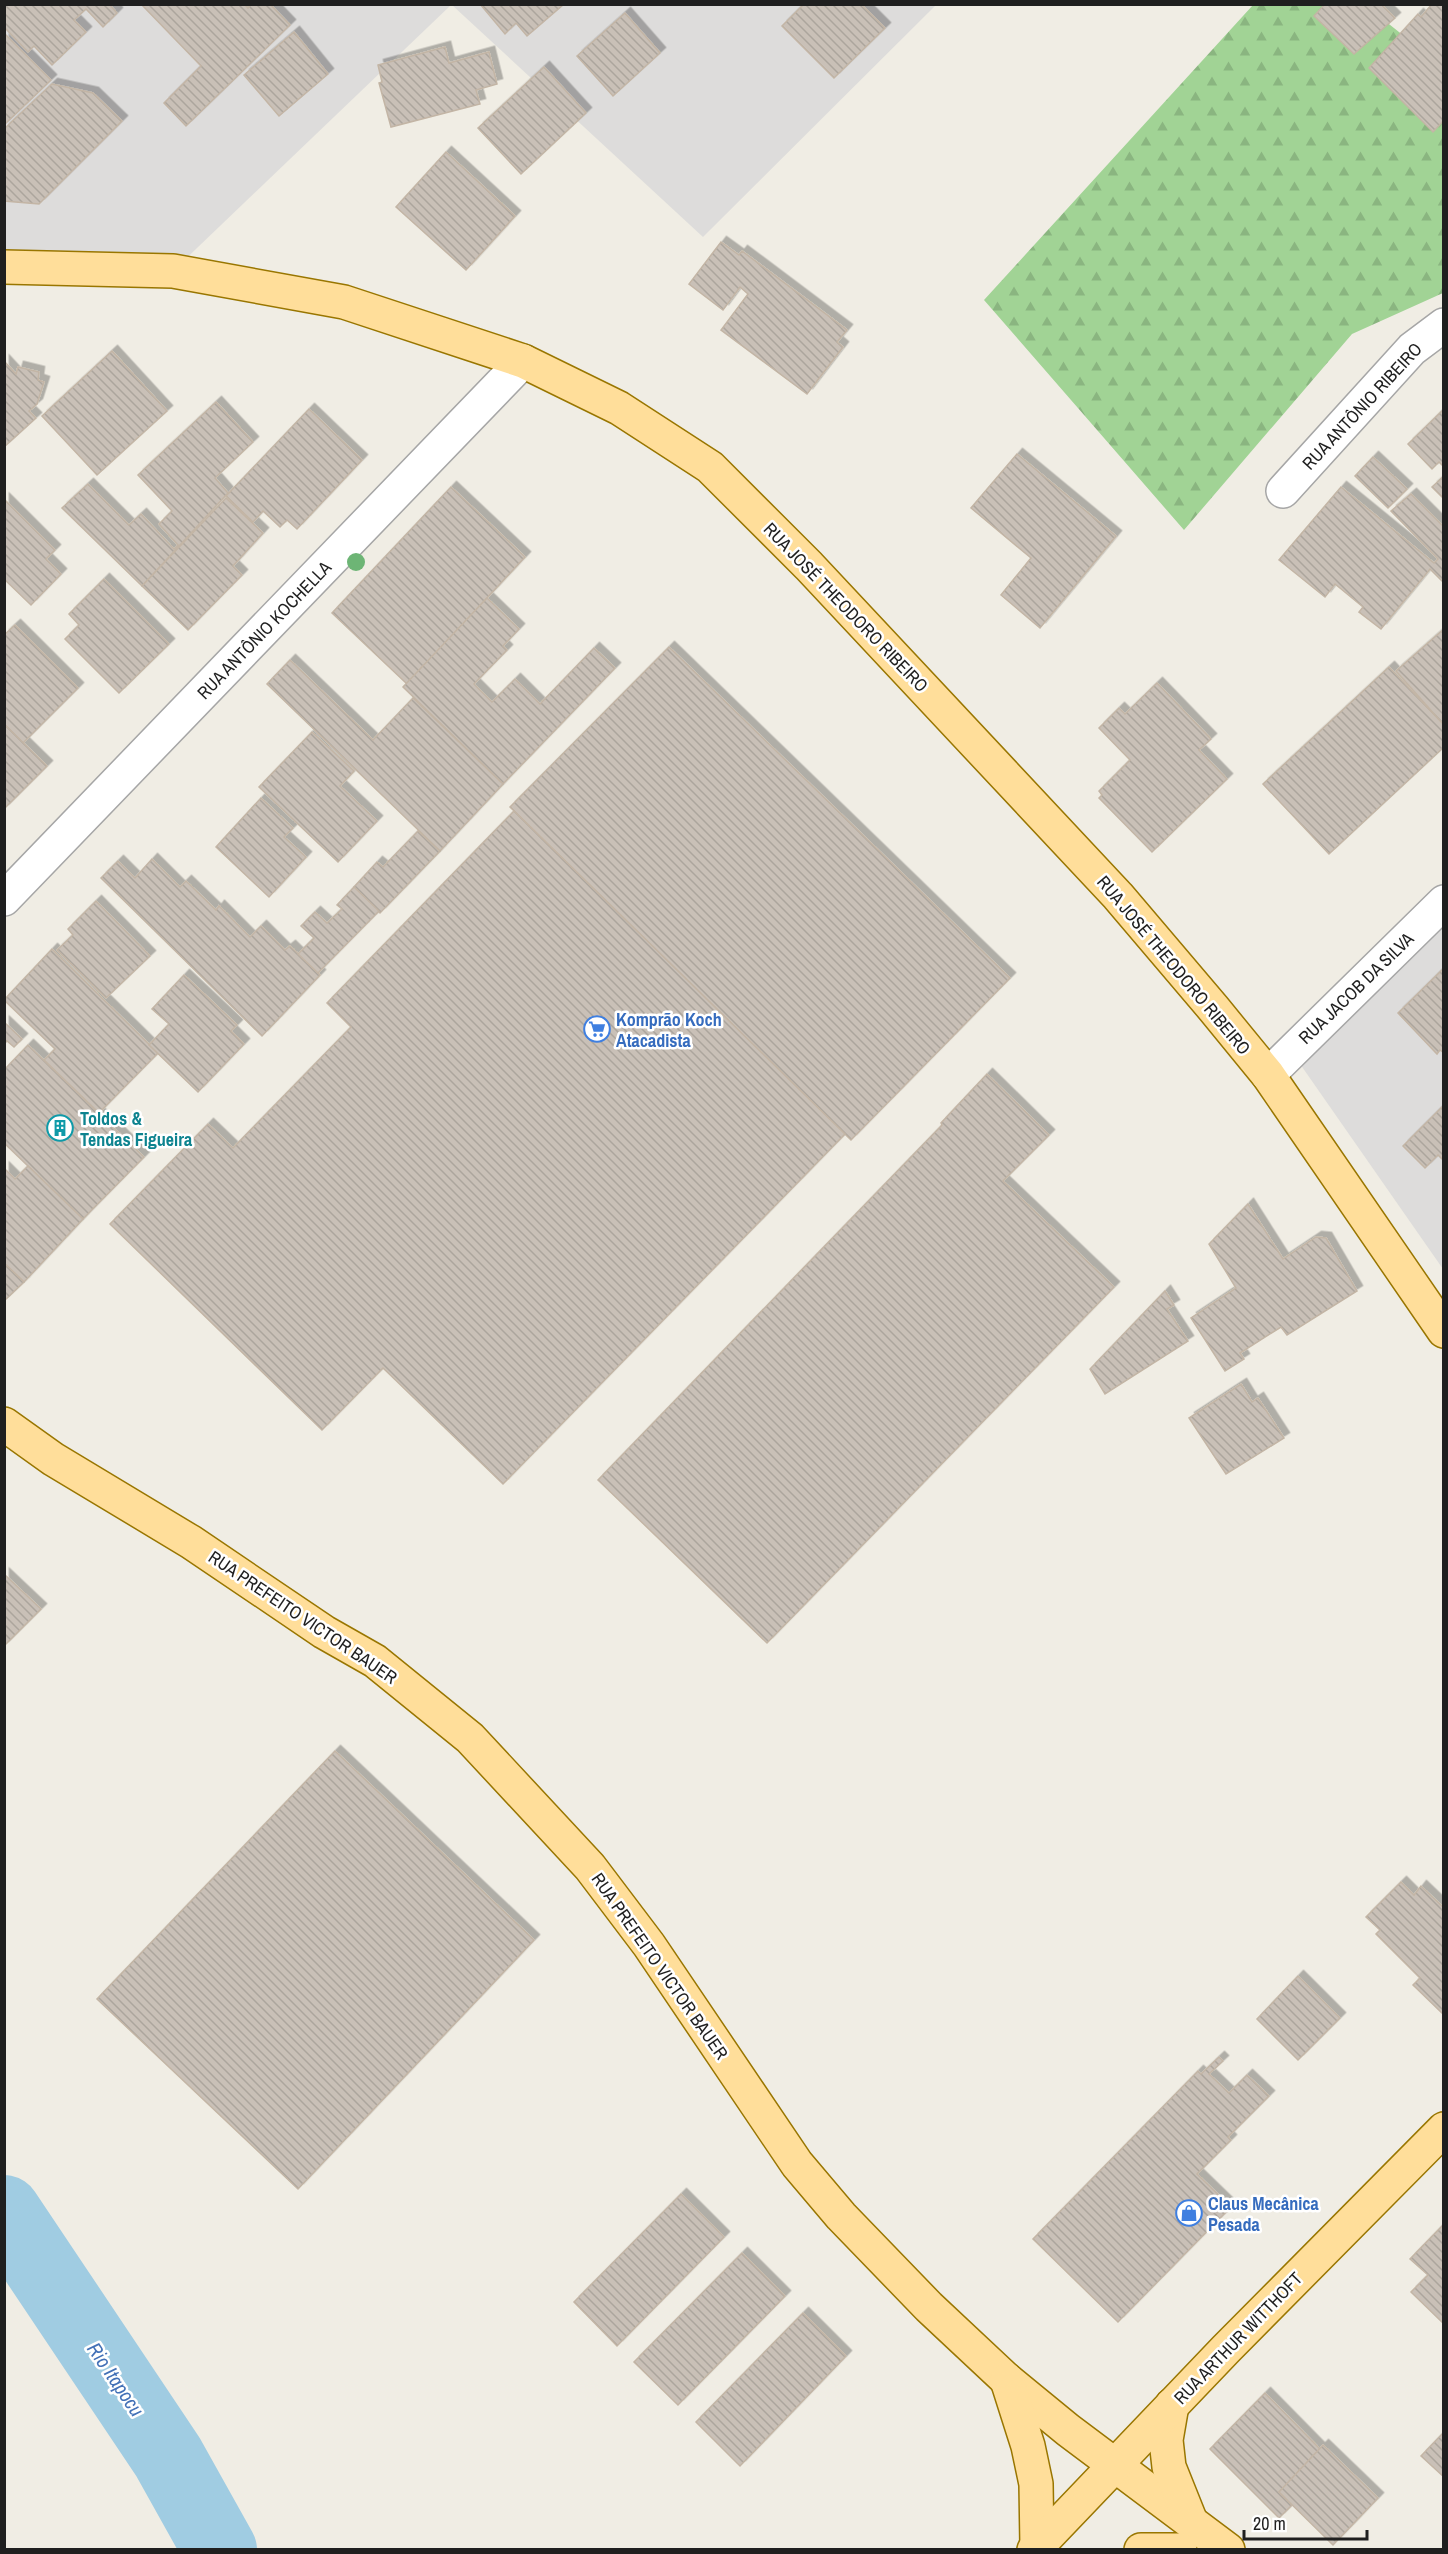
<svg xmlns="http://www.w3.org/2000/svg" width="1448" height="2554" font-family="'Archivo Narrow',sans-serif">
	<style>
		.residential { fill: #dddcdb }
		.forest { fill: url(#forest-firs) }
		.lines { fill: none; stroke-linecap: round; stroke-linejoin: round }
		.river { stroke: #a0cce2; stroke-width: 74 }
		.building { fill: url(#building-back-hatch); stroke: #c3b5a5; stroke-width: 1.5; filter: url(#shadow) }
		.minor-casing { stroke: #a6a6a6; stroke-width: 36 }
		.major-casing { stroke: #997600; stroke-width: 36 }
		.minor { stroke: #fff; stroke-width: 33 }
		.major { stroke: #ffde9a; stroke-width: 33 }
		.tree { fill: #6db575 }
		.labels { text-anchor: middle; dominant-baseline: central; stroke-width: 5; stroke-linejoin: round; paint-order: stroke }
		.street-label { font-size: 18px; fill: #1f1f1f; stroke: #fff }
		.shop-label { font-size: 18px; font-weight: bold; fill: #366cbe; stroke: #fff; text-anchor: start }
		.culture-label { font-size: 18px; font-weight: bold; fill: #0d838f; stroke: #fff; text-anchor: start }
		.water-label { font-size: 20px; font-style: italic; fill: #4371b7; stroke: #fff }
	</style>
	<defs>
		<pattern id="forest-firs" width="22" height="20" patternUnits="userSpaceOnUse" patternTransform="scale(1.5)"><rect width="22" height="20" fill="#a1d395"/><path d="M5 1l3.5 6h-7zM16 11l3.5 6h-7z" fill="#8ab580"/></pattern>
		<pattern id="building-back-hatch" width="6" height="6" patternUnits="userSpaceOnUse" patternTransform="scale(1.5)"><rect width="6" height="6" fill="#c9c0b7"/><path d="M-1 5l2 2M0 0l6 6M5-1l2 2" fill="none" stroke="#aca59d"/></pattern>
		<filter id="shadow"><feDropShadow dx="5.5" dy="-5.5" stdDeviation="0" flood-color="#0004"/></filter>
	</defs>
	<rect width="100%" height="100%" fill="#f0ede4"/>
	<!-- residential -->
	<g class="residential">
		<polygon points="5,5 451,5 173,271 5,253"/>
		<polygon points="452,5 936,5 703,237"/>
		<polygon points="1443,902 1443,1269 1291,1051"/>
	</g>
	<!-- forest -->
	<polygon class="forest" points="1253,5 1365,5 1443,67 1443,293 1352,334 1184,530 984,300"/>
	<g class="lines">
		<!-- river -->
		<polyline class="river" points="4,2212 168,2457 220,2550"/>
	</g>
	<!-- building -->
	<g class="building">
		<polygon points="4,4 109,4 117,13 103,27 86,9 74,20 86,32 52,65 34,46 28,52 4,27"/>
		<polygon points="141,4 244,4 248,8 251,4 270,4 290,25 186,126 164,103 201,66"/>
		<polygon points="480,4 564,4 527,36 516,23 505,34"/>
		<polygon points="804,4 861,4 885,28 834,78 782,26"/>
		<polygon points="1325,4 1381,4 1395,18 1354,54 1314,16"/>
		<polygon points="1432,4 1444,4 1444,120 1433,132 1369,68 1418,14 1421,17"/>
		<polygon points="625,13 660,53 613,96 577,56"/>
		<polygon points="294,32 328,74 279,116 244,75"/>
		<polygon points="4,33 51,80 4,125"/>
		<polygon points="445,47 449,63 489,52 497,84 476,90 480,104 391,127 379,83 382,82 378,65"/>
		<polygon points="544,67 586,113 521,174 478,128"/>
		<polygon points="52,84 93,93 122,121 39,204 4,201 4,129"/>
		<polygon points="446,152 515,216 466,270 396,207"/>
		<polygon points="721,242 739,255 742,251 847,330 837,342 843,347 807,394 721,330 748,294 740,287 723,310 689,284"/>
		<polygon points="112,351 167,411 97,475 42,416"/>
		<polygon points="4,361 16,374 18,367 39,372 38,380 44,382 37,404 29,411 36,418 4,447"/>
		<polygon points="216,402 253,442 215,478 228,493 142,586 62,508 88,484 129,525 141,514 174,549 178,545 159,524 172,511 138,475"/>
		<polygon points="309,409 362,460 297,529 287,520 280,527 263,511 253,522 226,496"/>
		<polygon points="1444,409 1444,467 1439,462 1432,469 1408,444"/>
		<polygon points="1017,454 1116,536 1040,628 1001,595 1031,558 971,508"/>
		<polygon points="1373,457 1407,489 1388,508 1355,476"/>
		<polygon points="1444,476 1444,499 1432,487"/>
		<polygon points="451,487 525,557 407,684 332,613"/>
		<polygon points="1341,487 1434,563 1438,559 1391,511 1411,494 1444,527 1444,583 1430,569 1381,629 1359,612 1363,607 1335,584 1325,597 1279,560"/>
		<polygon points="226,498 263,533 233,566 242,575 188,630 142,586"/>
		<polygon points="4,499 55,550 46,559 61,574 31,605 4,579"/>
		<polygon points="104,579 169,644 119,693 65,639 79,625 69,614"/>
		<polygon points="487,598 519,629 503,646 507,650 474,684 492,702 515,679 540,704 594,648 615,668 503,784 403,687"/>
		<polygon points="15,625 78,688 23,743 4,724 4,635"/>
		<polygon points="1444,629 1444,725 1396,671"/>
		<polygon points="669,647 1010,978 851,1140 510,807"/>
		<polygon points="290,660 373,740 413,698 503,784 440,851 267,684"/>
		<polygon points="1389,667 1444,725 1444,747 1329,854 1263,784"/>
		<polygon points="1157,683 1211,739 1199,750 1227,779 1152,852 1099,798 1102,795 1099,791 1130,760 1099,728 1119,708 1125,714"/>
		<polygon points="4,724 47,766 4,809"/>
		<polygon points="312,732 354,771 340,786 377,821 338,862 259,787"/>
		<polygon points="261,798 293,828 284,837 306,857 269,897 216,847"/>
		<polygon points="514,811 845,1134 503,1484 383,1368 322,1430 110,1224 208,1124 233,1148 351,1027 327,1003"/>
		<polygon points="418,831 440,851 380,913 354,887 377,862 383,867"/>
		<polygon points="152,859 180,887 186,881 216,910 219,906 250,937 261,926 285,950 290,946 320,975 262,1036 101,878 118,861 135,878"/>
		<polygon points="354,887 379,911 318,973 298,954 314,938 301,926 315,912 327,923 342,909 337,905"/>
		<polygon points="96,901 150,956 106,998 57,950 73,935 68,929"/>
		<polygon points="52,949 158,1053 99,1113 44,1060 55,1049 4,1000"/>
		<polygon points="1444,968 1444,1053 1440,1050 1437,1054 1398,1013"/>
		<polygon points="184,975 237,1025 231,1031 244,1044 198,1092 149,1045 169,1024 152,1009"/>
		<polygon points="4,1022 22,1039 14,1047 7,1041 4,1044"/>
		<polygon points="28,1045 144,1157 83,1219 4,1143 4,1070"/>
		<polygon points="987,1074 1049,1135 1003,1181 1114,1287 767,1643 598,1480 942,1125 941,1123"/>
		<polygon points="1444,1105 1444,1161 1438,1155 1425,1168 1403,1146"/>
		<polygon points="28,1166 83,1219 24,1282 4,1263 4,1168 15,1179"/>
		<polygon points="1248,1204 1283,1259 1316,1237 1326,1238 1357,1291 1287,1335 1281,1327 1240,1353 1244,1359 1225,1371 1191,1318 1236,1288 1209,1244"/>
		<polygon points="4,1263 24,1282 4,1301"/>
		<polygon points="1165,1291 1174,1305 1167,1309 1188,1341 1105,1394 1090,1369"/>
		<polygon points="1241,1384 1252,1402 1258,1398 1284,1438 1226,1474 1189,1418"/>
		<polygon points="4,1574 41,1609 4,1646"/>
		<polygon points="335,1751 534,1940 298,2189 97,1999"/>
		<polygon points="1401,1882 1414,1895 1421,1886 1444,1908 1444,2015 1413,1985 1420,1978 1376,1934 1380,1930 1366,1917"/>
		<polygon points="1298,1976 1340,2018 1298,2060 1257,2019"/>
		<polygon points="1219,2057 1223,2061 1209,2074 1229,2093 1247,2075 1269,2096 1228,2137 1231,2140 1197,2174 1227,2203 1228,2210 1118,2322 1033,2239 1198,2071 1201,2074"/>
		<polygon points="681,2194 724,2237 617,2346 574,2302"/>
		<polygon points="1443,2225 1444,2226 1444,2324 1411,2292 1428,2275 1410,2259"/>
		<polygon points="742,2253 785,2296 678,2405 634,2362"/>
		<polygon points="803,2313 846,2356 740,2466 696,2422"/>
		<polygon points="1265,2393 1320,2449 1279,2492 1292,2505 1279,2518 1210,2449"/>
		<polygon points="1444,2432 1444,2477 1421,2456"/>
		<polygon points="1323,2445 1378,2498 1333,2545 1279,2492"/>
	</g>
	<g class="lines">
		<!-- minor casing -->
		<g class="minor-casing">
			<g id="minor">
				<polyline points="1283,491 1412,349 1444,325"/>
				<polyline points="4,899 523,361"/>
				<polyline points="1268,1075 1444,902"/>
			</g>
		</g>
		<!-- major casing -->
		<g class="major-casing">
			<g id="major">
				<polyline points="4,267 173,271 344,302 523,361 619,408 710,467 809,566 1118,896 1214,1009 1268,1075 1444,1331"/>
				<polyline points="4,1424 53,1459 191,1542 324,1632 375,1661 470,1738 590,1867 649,1945 797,2164 841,2216 929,2307 1007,2380 1068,2430 1228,2550"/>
				<polyline points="1007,2380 1028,2446 1036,2484 1037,2546"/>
				<polyline points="1172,2405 1166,2440 1169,2467 1191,2522"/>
				<polyline points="1034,2550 1226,2349 1444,2129"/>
				<polyline points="1141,2550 1180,2550"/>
			</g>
		</g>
		<!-- minor -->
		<use href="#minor" class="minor"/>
		<!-- major -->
		<use href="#major" class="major"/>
	</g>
	<!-- trees -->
	<circle class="tree" cx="356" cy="562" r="9"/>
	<!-- icons -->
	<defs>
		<g id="supermarket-ring" transform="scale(1.35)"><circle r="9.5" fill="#fff" stroke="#3f7fe0" stroke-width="1.5"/><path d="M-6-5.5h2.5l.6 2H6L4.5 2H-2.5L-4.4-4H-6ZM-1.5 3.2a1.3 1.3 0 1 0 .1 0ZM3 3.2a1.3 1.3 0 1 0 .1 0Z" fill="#3f7fe0"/></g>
		<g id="building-ring" transform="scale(1.35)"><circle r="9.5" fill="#fff" stroke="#0f9aa8" stroke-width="1.5"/><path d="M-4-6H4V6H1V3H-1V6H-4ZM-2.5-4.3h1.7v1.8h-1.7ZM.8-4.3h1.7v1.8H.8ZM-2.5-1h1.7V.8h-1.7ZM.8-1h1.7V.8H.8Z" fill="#0f9aa8"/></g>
		<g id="shop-ring" transform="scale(1.35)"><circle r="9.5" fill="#fff" stroke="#3f7fe0" stroke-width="1.5"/><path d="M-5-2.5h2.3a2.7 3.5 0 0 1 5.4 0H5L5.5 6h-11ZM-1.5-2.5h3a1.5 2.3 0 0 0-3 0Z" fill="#3f7fe0"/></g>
	</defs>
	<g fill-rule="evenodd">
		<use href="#supermarket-ring" x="597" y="1029"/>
		<use href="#building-ring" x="60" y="1128"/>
		<use href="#shop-ring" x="1189" y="2213"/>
	</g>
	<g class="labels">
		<!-- street labels -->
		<g class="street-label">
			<text transform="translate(1362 406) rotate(-47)">RUA ANTÔNIO RIBEIRO</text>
			<text transform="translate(846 607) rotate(46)">RUA JOSÉ THEODORO RIBEIRO</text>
			<text transform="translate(264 630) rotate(-46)">RUA ANTÔNIO KOCHELLA</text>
			<text transform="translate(1174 965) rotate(50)">RUA JOSÉ THEODORO RIBEIRO</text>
			<text transform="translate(1356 988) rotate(-44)">RUA JACOB DA SILVA</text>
			<text transform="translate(303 1617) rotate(34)">RUA PREFEITO VICTOR BAUER</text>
			<text transform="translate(660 1966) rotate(55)">RUA PREFEITO VICTOR BAUER</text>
			<text transform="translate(1238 2338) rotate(-46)">RUA ARTHUR WITTHOFT</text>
		</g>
		<!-- shop labels -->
		<g class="shop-label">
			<text x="616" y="1019">Komprão Koch<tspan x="616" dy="21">Atacadista</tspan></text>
			<text x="1208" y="2203">Claus Mecânica<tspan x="1208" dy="21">Pesada</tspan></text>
		</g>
		<!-- culture labels -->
		<g class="culture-label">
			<text x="80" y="1118">Toldos &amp;<tspan x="80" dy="21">Tendas Figueira</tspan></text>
		</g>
		<!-- water labels -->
		<g class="water-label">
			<text transform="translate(116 2379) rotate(56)">Rio Itapocu</text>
		</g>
	</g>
	<!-- border -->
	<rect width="1448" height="2554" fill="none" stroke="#1f1f1f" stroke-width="12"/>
	<!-- scale -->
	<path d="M1244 2530v9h123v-9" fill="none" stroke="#1f1f1f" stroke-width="3"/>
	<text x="1253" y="2530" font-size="18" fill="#1f1f1f" stroke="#ffffff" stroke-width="4.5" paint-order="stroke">20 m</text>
</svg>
